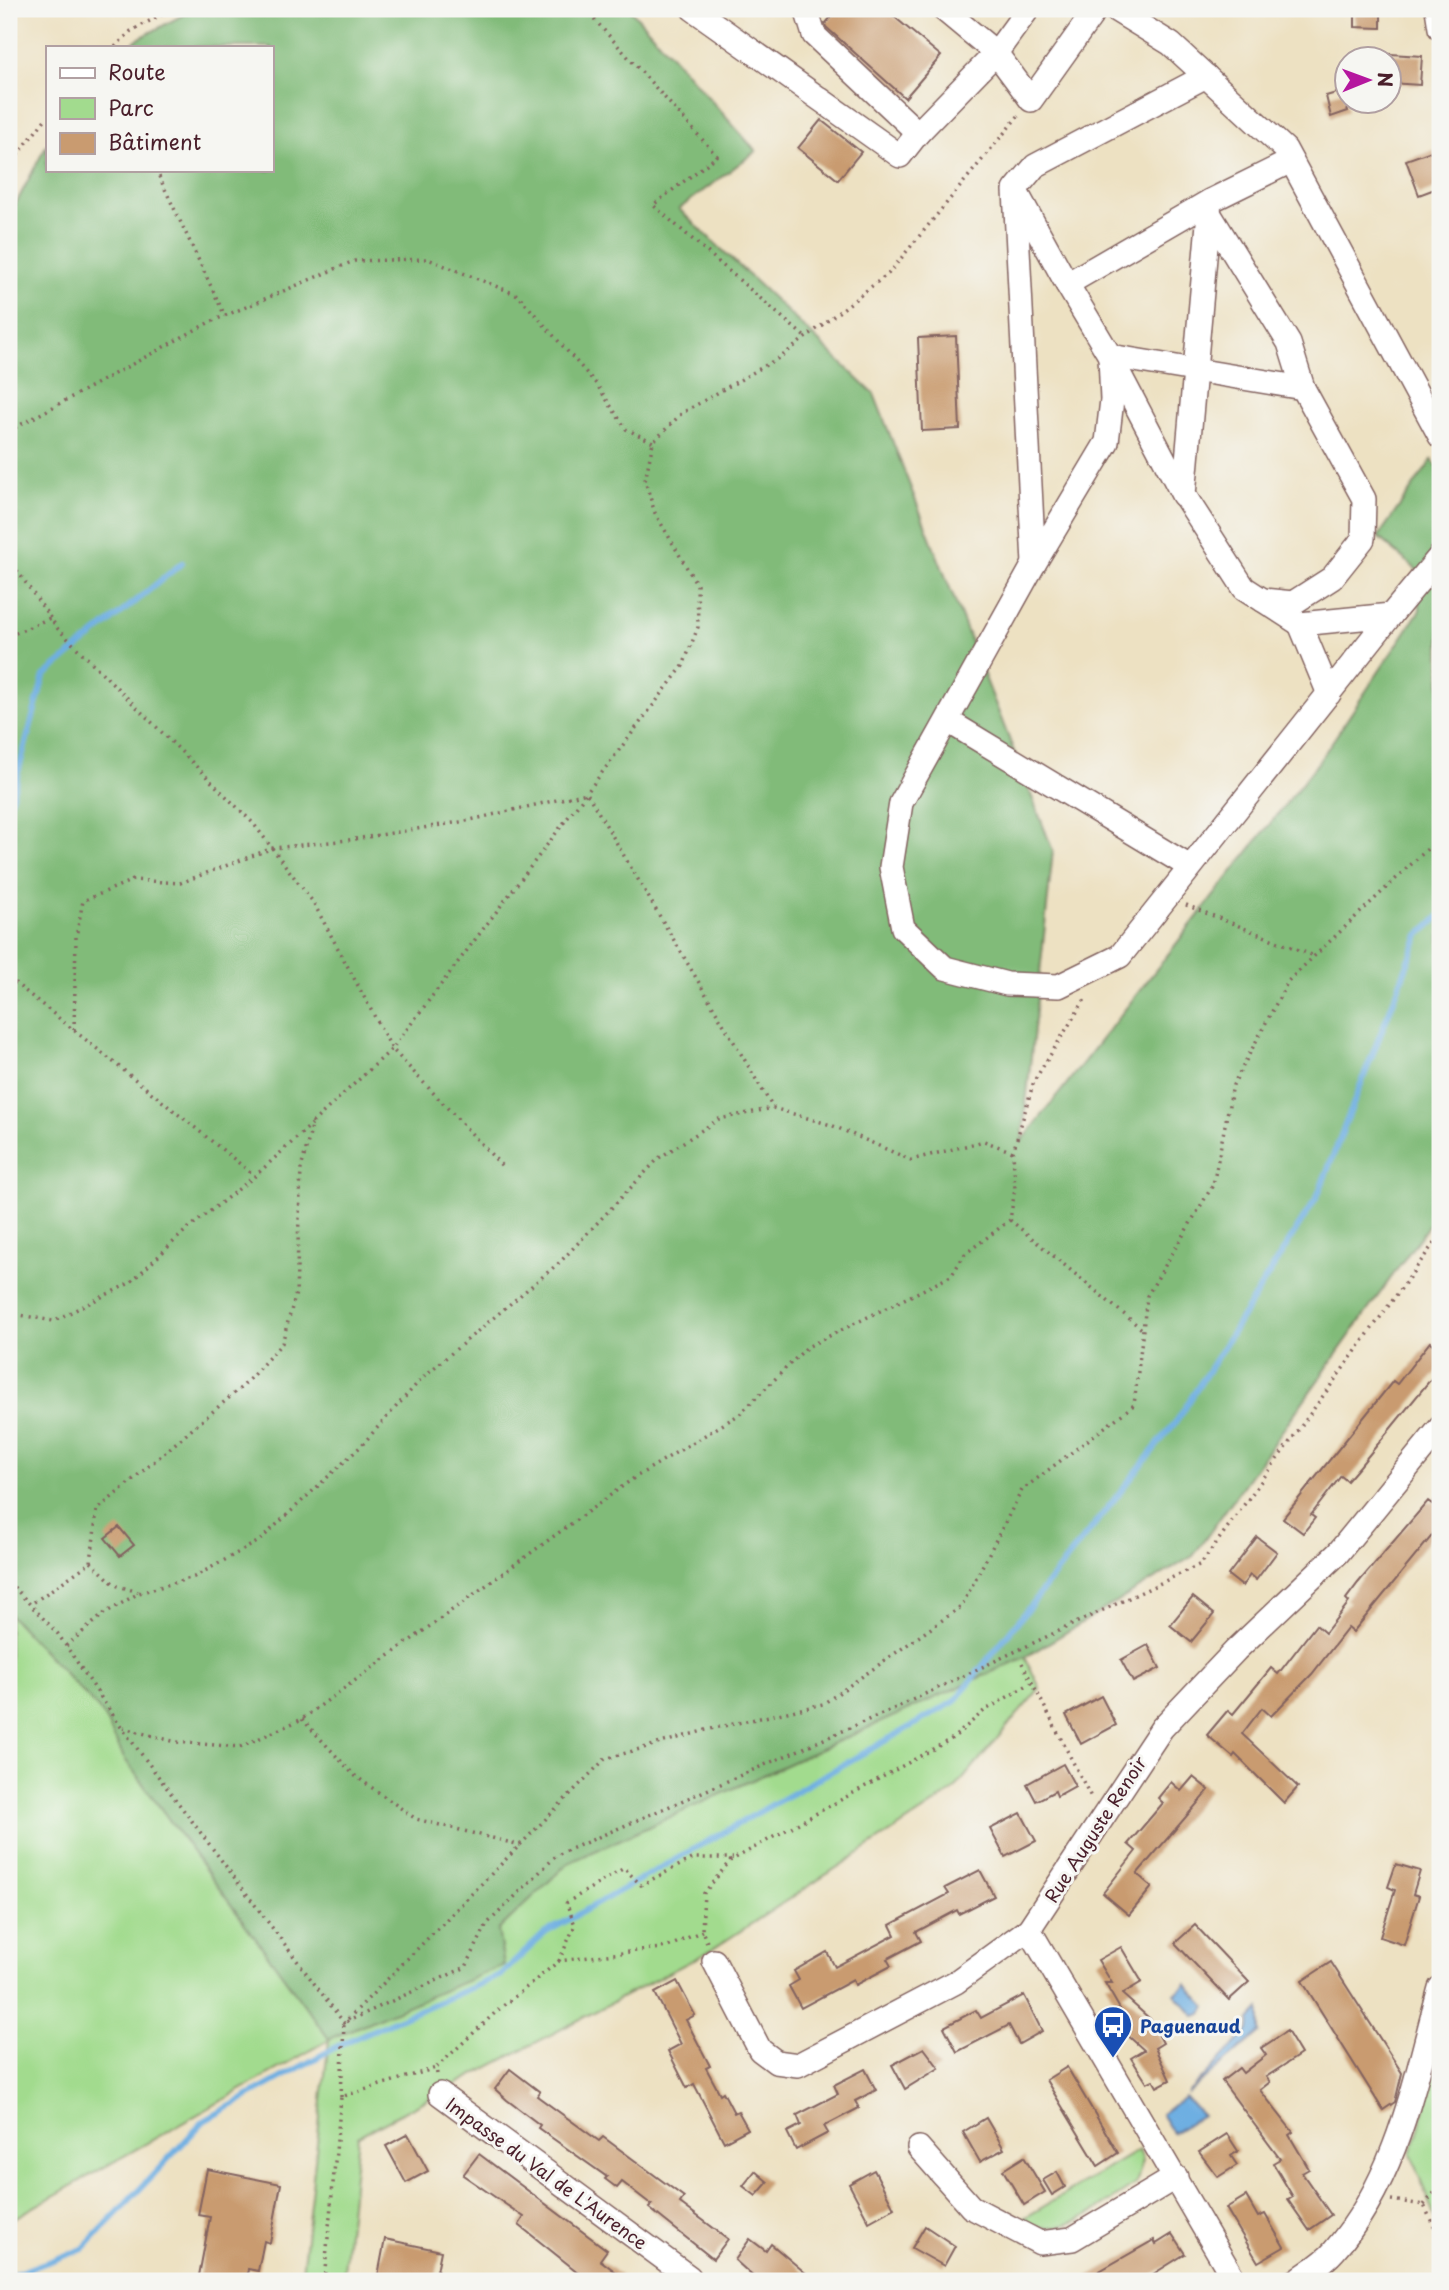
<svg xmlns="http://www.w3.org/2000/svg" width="1449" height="2290" font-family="'Playpen Sans',sans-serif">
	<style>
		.green { fill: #a2db8e; stroke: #767d5c; stroke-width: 2 }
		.forest { fill: #81bb79; stroke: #666d52; stroke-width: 2 }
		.water { fill: #6eafe2; stroke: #5c6786; stroke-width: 2 }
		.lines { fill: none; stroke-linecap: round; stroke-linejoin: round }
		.stream { stroke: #6eafe2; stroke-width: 6 }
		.building { fill: #c99b70 }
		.minor-casing { stroke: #836360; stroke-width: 26 }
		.path { stroke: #836360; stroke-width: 3.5; stroke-dasharray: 2 5; stroke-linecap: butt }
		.minor { stroke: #fff; stroke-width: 23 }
		.labels { text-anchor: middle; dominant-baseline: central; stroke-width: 6; stroke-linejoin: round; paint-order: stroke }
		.street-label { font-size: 18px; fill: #4a1f2b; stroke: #f6f6f2 }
		.transit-label { font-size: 18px; font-weight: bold; fill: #164399; stroke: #f6f6f2; text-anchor: start }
	</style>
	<rect width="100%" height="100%" fill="#f6f6f2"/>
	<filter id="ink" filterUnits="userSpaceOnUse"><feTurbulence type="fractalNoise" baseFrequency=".0143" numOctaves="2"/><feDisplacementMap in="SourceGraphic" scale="14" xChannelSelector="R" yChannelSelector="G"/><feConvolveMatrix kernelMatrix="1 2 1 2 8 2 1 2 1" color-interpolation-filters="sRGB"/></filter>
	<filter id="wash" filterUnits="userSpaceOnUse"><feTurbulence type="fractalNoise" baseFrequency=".00686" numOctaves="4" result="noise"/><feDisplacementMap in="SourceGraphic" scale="28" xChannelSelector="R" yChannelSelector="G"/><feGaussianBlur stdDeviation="1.57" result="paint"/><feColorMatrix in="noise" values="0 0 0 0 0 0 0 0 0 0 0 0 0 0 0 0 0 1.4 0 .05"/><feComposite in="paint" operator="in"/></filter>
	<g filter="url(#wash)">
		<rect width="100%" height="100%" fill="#ede1c2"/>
		<!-- green -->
		<g class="green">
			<polygon points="9,1614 103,1714 124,1758 498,1930 568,1863 1025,1657 1040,1688 952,1792 710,1951 358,2136 343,2281 301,2281 329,2040 9,2221"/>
			<polygon points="1440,2059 1440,2232 1411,2154"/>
			<path d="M1139 2150 1143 2160 1136 2184C1101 2205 1061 2244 1021 2220Z"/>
		</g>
		<!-- forest -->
		<polygon class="forest" points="194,9 630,9 756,151 679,209 874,394 1053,851 1022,1141 1320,760 1420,610 1418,571 1378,537 1432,460 1440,470 1440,1209 1193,1556 1025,1657 568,1863 498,1930 504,1965 329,2039 124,1758 103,1714 9,1614 9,217 47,144 47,170 271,170 271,47 130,47 136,40"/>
		<!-- water -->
		<g class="water">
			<polygon points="1186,1984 1206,2006 1202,2014 1195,2016 1175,1994"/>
			<polygon points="1260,2009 1260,2032 1187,2094 1249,2030 1250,2020"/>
			<polygon points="1185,2097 1202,2115 1173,2133 1161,2114"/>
		</g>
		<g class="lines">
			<!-- stream -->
			<g class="stream">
				<polyline points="9,806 44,676 182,563"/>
				<polyline points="9,2276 83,2249 204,2121 343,2043 501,1975 545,1933 954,1702 1178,1419 1317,1197 1419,935 1440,916"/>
			</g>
		</g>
		<g id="blocks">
			<!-- building -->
			<g class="building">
				<polygon points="838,9 885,9 941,56 905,98 826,27 825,24"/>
				<polygon points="1355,9 1381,9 1381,28 1355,27"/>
				<polygon points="1390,54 1422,56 1420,85 1390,83"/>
				<polygon points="1343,91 1348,111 1331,117 1326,96"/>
				<polygon points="821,120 861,152 838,180 798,148"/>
				<polygon points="1434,150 1440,166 1440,187 1419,195 1406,160"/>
				<polygon points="956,336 960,429 922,431 918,338"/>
				<polygon points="1430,1342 1440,1350 1440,1368 1360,1466 1347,1481 1341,1476 1311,1515 1315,1518 1303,1533 1283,1518 1393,1381 1397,1384"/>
				<polygon points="1440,1493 1440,1526 1353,1632 1348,1628 1312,1674 1271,1716 1262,1708 1242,1734 1298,1787 1284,1803 1235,1754 1233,1757 1207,1735 1228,1710 1233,1714 1271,1668 1278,1674 1316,1625 1325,1633 1349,1602 1346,1599 1358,1583 1428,1501 1432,1504"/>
				<polygon points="119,1527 134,1545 120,1556 105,1538"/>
				<polygon points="1257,1537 1277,1552 1256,1580 1250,1575 1242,1586 1228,1575"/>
				<polygon points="1193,1597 1214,1614 1191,1642 1170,1625"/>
				<polygon points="1148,1645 1160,1668 1133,1682 1121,1660"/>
				<polygon points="1101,1696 1116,1725 1081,1744 1066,1715"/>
				<polygon points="1063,1764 1075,1786 1057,1796 1055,1791 1036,1801 1027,1784"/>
				<polygon points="1193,1777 1209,1790 1137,1874 1152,1887 1129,1915 1103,1893 1136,1851 1128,1844 1163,1803 1158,1798 1171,1782 1181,1791"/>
				<polygon points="1021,1813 1036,1841 1005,1857 990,1829"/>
				<polygon points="1396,1864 1420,1871 1413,1894 1419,1896 1404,1945 1380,1937 1395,1890 1388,1887"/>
				<polygon points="980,1870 994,1896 959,1914 957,1910 916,1932 921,1941 887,1959 891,1966 855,1985 853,1980 801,2008 789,1986 799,1980 794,1971 827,1952 835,1967 895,1935 890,1925 949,1894 945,1888"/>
				<polygon points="1195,1925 1249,1982 1229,2000 1175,1943"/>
				<polygon points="1121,1947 1142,1982 1122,1994 1150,2019 1163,2043 1155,2048 1170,2080 1157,2087 1153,2080 1147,2083 1131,2058 1144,2050 1116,2025 1124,2016 1105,1983 1112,1983 1098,1960"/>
				<polygon points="1331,1962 1402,2073 1395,2102 1383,2110 1302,1981"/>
				<polygon points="677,1981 695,2015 686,2020 710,2066 706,2068 720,2094 723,2092 734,2113 738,2111 748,2129 724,2142 694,2084 687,2088 668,2051 681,2044 655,1993"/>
				<polygon points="1024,1995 1042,2031 1019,2044 1009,2025 957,2052 944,2027 976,2010 981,2018"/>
				<polygon points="1287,2031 1301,2054 1266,2077 1270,2082 1260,2090 1293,2132 1289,2135 1309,2169 1302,2173 1331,2215 1309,2230 1288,2200 1293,2197 1273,2163 1280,2159 1222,2081 1239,2068 1243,2073 1266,2055 1261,2048"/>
				<polygon points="924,2048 939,2068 905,2089 892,2065"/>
				<polygon points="1067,2067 1118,2153 1098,2166 1046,2080"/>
				<polygon points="510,2069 540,2092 537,2096 599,2141 603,2137 684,2197 680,2203 728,2239 713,2259 649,2208 652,2205 622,2182 617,2188 605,2179 607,2177 538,2128 540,2125 507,2100 495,2089"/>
				<polygon points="865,2069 876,2090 855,2101 859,2108 824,2126 828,2133 796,2150 787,2132 801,2125 797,2115 838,2094 834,2085"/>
				<polygon points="986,2118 1004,2149 980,2162 963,2132"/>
				<polygon points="408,2134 428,2171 406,2183 386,2146"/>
				<polygon points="1227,2134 1238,2151 1231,2156 1237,2165 1218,2177 1199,2152"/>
				<polygon points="479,2154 607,2250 600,2260 628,2281 589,2281 519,2225 524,2217 463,2175"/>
				<polygon points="1024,2157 1045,2192 1024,2205 1003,2170"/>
				<polygon points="207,2169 281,2184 270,2243 264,2241 258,2271 248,2269 246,2281 198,2281 210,2217 198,2215"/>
				<polygon points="874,2170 894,2208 869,2222 849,2184"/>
				<polygon points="755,2171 768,2182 756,2196 743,2186"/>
				<polygon points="1057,2172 1065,2187 1052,2195 1043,2180"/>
				<polygon points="1246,2196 1258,2217 1265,2214 1284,2247 1258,2262 1226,2208"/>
				<polygon points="925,2226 955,2246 944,2266 912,2248"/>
				<polygon points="1172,2234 1185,2254 1142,2281 1082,2281 1154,2240 1156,2244"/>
				<polygon points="385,2239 441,2251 435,2281 377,2281"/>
				<polygon points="750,2239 766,2251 771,2244 815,2281 758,2281 735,2260"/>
			</g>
		</g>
	</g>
	<g filter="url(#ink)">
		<use href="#blocks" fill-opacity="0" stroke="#836360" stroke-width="2"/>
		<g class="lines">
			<!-- minor casing -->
			<g class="minor-casing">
				<g id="minor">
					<polyline points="693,9 900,156 918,133 996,53 1031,100 1096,9"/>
					<polyline points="806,9 814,35 918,133"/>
					<polyline points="943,9 996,53 1028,9"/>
					<polyline points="1114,9 1171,44 1285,149 1440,436"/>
					<polyline points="1437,9 1440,28"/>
					<polyline points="1206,76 1035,166 1015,190 1034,564 1107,442 1112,400 1110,356 1303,388 1364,499 1363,539 1332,578 1293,603 1263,600"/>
					<polyline points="1291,161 1210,201 1184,495 1244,588 1300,624 1391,615 1440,556"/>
					<polyline points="1018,195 1067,284"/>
					<polyline points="1209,213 1289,343 1303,388"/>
					<polyline points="1183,495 1110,356 1067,284 1210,201"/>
					<polyline points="1034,564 901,803 891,867 903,928 945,968 1007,984 1059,986 1120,956 1391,615"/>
					<polyline points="1300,624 1329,694"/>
					<polyline points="948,721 1190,867"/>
					<polyline points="1029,1929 1235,2281"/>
					<polyline points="714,1961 760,2050 776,2062 798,2065 956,1982 1029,1929 1162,1728 1236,1650 1338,1553 1440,1428"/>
					<polyline points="440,2094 689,2277"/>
					<polyline points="919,2148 971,2207 1040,2243 1072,2239 1176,2177"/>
					<path d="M1296 2281C1308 2272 1324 2263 1334 2251 1398 2178 1415 2079 1440 1988"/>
				</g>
			</g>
			<!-- path -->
			<g class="path">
				<polyline points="585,9 717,156 653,205 806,338"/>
				<polyline points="115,47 131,31 172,9"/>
				<polyline points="9,166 47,117"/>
				<polyline points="156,170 225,316"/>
				<polyline points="9,431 208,323 354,261 428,259 518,295 597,385 626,429 653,442"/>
				<polyline points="9,559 58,629 253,823 313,902 392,1049 502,1166"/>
				<polyline points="9,636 50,618"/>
				<polyline points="1186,905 1314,956"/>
				<polyline points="9,978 255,1176"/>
				<polyline points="74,1030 76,937 83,901 133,880 180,883 273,848 349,840 466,821 587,793 773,1108"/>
				<polyline points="1010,1220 1143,1330"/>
				<polyline points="9,1313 53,1321 130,1283 185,1231 255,1176 312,1124"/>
				<polyline points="91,1562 115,1585 138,1592"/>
				<polyline points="9,1582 58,1634 121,1727 344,2023 605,1759 706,1730 823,1704 961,1607 1022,1490 1134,1405 1147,1296 1213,1185 1233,1085 1288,981 1440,837"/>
				<polyline points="34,1602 91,1562 97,1510 244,1385 282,1343 296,1293 301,1169 313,1122 392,1049 683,666 698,627 697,585 655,513 645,481 653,442 682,413 782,356 889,273 1019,115"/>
				<polyline points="66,1646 105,1613 139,1593 194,1577 259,1541 360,1447 423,1377 560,1262 659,1158 719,1119 773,1108 831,1125 911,1160 984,1141 1013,1152"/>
				<polyline points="1022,1663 1092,1799"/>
				<polyline points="302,1719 354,1775 416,1819 520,1845"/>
				<polyline points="123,1728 176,1742 240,1747 302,1719 634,1478 740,1414 807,1347 951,1276 965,1254 1010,1220 1015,1189 1013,1152 1034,1081 1087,996"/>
				<polyline points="566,1903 624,1868 641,1885 694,1858 733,1858"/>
				<polyline points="707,1942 702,1931 704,1893 730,1861 953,1738 984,1711 1031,1683"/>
				<polyline points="559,1961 575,1925 566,1902"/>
				<polyline points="437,2074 436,2068 497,2011 559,1961 668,1947 702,1931"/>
				<polyline points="341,2097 344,2023 466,1967 487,1924 557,1855 891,1710 1201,1564 1440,1235"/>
				<polyline points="1391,2200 1424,2205 1440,2240"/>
				<polyline points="1424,2205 1440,2186"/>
				<polyline points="324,2281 341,2097 436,2068"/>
			</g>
			<!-- minor -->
			<use href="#minor" class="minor"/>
		</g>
	</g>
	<!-- icons -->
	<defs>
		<g id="bus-pin" transform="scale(2.0125)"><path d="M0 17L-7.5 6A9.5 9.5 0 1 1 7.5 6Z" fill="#1a4fb4" stroke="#f6f6f2"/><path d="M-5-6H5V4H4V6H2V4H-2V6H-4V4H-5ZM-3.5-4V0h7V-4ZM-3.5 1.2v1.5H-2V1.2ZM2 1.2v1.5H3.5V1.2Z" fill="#fff"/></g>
	</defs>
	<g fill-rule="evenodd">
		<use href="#bus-pin" x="1113" y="2025"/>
	</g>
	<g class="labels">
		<!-- street labels -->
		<g class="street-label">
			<text transform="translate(1095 1829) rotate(-57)">Rue Auguste Renoir</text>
			<text transform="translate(547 2173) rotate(36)">Impasse du Val de L'Aurence</text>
		</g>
		<!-- transit labels -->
		<g class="transit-label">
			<text x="1140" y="2025">Paguenaud</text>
		</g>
	</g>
	<!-- margin -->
	<rect width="1449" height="2290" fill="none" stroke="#f6f6f2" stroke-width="35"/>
	<!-- legend -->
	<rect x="46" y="46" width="228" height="126" fill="#f6f6f2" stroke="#b1a0a2" stroke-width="2"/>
	<rect x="60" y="68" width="35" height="10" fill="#ffffff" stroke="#b1a0a2" stroke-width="2"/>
	<text x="108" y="80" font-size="21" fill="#4a1f2b">Route</text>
	<rect x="60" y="98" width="35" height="21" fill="#a2db8e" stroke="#b1a0a2" stroke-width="2"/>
	<text x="108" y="116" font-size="21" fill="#4a1f2b">Parc</text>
	<rect x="60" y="133" width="35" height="21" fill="#c99b70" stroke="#b1a0a2" stroke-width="2"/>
	<text x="108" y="150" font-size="21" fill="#4a1f2b">Bâtiment</text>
	<!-- north arrow -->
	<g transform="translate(1368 80) rotate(89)"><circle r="33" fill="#f6f6f2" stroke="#b1a0a2" stroke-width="2"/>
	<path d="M0-5L12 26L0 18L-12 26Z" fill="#b5179e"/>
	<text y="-10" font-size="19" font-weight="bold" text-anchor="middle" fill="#4a1f2b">N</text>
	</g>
</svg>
